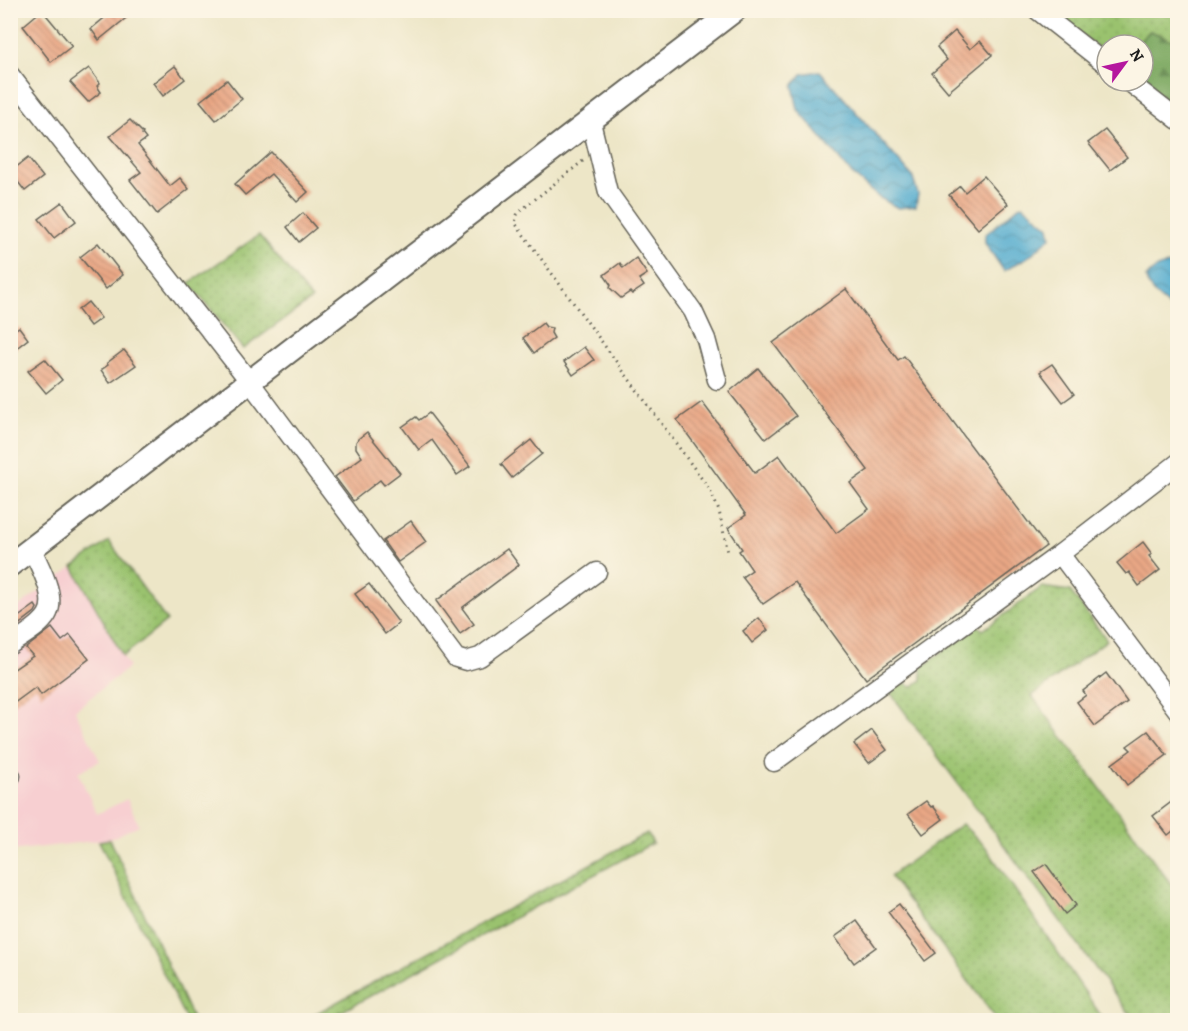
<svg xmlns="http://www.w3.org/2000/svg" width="1188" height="1031" font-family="Alegreya,serif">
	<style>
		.built { fill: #f7cfd1 }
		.grass { fill: url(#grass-dots); stroke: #5b6f45; stroke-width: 1.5 }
		.forest { fill: url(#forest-firs); stroke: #4c623e; stroke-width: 1.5 }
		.water { fill: url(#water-waves); stroke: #376476; stroke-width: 1.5 }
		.building { fill: url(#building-back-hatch) }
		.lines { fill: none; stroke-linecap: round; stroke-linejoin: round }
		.minor-casing { stroke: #656358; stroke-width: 21 }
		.major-casing { stroke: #656358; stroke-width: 26 }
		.path { stroke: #656358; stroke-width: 3; stroke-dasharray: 1.5 4.5; stroke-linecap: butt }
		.minor { stroke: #fff; stroke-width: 18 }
		.major { stroke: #fff; stroke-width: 22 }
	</style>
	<defs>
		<pattern id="grass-dots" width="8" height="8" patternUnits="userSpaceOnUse" patternTransform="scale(1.5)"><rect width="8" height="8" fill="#9ac26e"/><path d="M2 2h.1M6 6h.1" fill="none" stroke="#84a65f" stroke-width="1.8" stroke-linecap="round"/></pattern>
		<pattern id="forest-firs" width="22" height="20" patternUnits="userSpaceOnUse" patternTransform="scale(1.5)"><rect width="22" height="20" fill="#7ba861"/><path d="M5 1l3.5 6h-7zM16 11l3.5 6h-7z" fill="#64884f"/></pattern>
		<pattern id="water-waves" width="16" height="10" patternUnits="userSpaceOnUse" patternTransform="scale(1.5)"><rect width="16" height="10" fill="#52accf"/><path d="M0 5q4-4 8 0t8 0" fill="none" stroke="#438ba7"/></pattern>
		<pattern id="building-back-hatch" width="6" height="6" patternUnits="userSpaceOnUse" patternTransform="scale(1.5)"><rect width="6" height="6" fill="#e9a785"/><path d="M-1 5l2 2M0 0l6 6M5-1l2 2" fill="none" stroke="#c78f72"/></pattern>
	</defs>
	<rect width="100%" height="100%" fill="#fcf5e5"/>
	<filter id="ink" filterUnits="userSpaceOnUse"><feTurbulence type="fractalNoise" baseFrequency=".0167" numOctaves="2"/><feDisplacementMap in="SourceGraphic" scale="12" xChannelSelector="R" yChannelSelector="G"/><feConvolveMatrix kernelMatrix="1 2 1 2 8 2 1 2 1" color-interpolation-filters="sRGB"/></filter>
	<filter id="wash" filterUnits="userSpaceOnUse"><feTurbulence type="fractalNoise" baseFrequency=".008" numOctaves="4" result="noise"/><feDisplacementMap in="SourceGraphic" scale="24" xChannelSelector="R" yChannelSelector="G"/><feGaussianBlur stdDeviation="1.35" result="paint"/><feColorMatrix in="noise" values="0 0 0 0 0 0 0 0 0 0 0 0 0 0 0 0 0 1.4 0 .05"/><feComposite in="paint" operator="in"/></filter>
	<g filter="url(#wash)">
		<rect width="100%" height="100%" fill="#ede6c7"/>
		<!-- built -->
		<polygon class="built" points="73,567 129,667 75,710 100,761 78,772 97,814 127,799 139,825 110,839 11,851 11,612"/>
		<!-- grass -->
		<g class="grass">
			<polygon points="1049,10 1177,11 1177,42 1150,31 1138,43 1131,39 1126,45 1107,45 1107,54"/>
			<polygon points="259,235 312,299 243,349 189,283"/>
			<polygon points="109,541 167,621 123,656 73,567"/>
			<polygon points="1042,587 1070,591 1107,640 1032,696 1177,892 1177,1020 1134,1020 889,691 903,681 911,687 922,680 921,668 977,625 983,630"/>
			<polygon points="962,824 985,846 1104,1020 997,1020 890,876"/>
			<polygon points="647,833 653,843 326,1020 304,1020"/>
			<polygon points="110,839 193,1020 186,1020 99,841"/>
		</g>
		<!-- forest -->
		<polygon class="forest" points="1150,31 1177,42 1177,111 1138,81 1143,81 1143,45 1136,45"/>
		<!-- water -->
		<g class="water">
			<polygon points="820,71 912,176 918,194 916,206 898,208 878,197 851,173 798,110 793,86 802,74"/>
			<polygon points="1023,205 1049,227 1051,237 1028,257 1004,271 985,243 985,235 1019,206"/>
			<path d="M1177 264H1178L1177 313C1166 304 1149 293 1146 278 1155 266 1164 265 1177 264Z"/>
		</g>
		<g id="blocks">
			<!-- building -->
			<g class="building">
				<polygon points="42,10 72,46 51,62 23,26"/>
				<polygon points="114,10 136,10 99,40 91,29"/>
				<polygon points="955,31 970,49 980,41 992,55 948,92 932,73 947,60 937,47"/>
				<polygon points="175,66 185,79 163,96 153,83"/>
				<polygon points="89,68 100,83 97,86 101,92 88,102 70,82"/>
				<polygon points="227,80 242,99 216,120 200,101"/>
				<polygon points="130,120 143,133 142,134 146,139 138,145 170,186 180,178 189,189 157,214 130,180 141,172 110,136"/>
				<polygon points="1105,130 1127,157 1110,170 1088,143"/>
				<polygon points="271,152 308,192 297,202 271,174 245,195 235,184"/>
				<polygon points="28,158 43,177 25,191 10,172"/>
				<polygon points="984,176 1008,204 978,229 949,195 960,186 965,192"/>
				<polygon points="62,202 76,221 54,238 39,219"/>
				<polygon points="303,213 316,228 299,242 287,227"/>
				<polygon points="98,243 123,275 106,289 80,257"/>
				<polygon points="636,258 647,274 639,279 644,286 632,294 630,292 621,298 610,288 611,285 604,275 620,263 623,268"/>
				<polygon points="846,289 898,360 904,356 1046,546 866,679 795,582 763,604 742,577 752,570 739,551 742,549 728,528 746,515 677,420 702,402 755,473 779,455 836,533 869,509 850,483 868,470 773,343"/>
				<polygon points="88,302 101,318 90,326 78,310"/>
				<polygon points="543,323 546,327 552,328 551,333 554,338 534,353 523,338"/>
				<polygon points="19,327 28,339 10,353 10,333"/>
				<polygon points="584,347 594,360 573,375 564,362"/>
				<polygon points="124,350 136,365 110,383 101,370 108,365 107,363"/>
				<polygon points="45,359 62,380 46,393 28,371"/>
				<polygon points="1052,364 1074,394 1063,402 1040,372"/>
				<polygon points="758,368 796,416 766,439 729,392"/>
				<polygon points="429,413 470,466 457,475 432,440 419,450 402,427 416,417 419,420"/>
				<polygon points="367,432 400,473 384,485 380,480 353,501 335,477 362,457 356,448 356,442 358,439"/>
				<polygon points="531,440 542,454 512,478 501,464"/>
				<polygon points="411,521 426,542 398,562 383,541"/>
				<polygon points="1143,542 1152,554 1149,556 1160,570 1139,586 1129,572 1126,574 1117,563"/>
				<polygon points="507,549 519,565 462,608 474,624 460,634 436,601"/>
				<polygon points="369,584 399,623 385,634 355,594"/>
				<polygon points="35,605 37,608 35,612 13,629 10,623"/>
				<polygon points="759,618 768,630 752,643 743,631"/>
				<polygon points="52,628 62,641 70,635 89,659 41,695 36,687 10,706 10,672 33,656 26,648"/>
				<polygon points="1106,673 1127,702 1095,726 1077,702 1086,695 1083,691"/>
				<polygon points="872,730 887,750 869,763 854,744"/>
				<polygon points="1148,731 1167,755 1127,785 1112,764 1131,750 1127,746"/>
				<polygon points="1178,797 1178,827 1168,835 1153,816"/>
				<polygon points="926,801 931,807 933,806 943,819 923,834 908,814"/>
				<polygon points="1046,864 1076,905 1065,914 1034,872"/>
				<polygon points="899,904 936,953 925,961 888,912"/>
				<polygon points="857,921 876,947 854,963 835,937"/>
			</g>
		</g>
	</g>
	<g filter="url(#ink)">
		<use href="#blocks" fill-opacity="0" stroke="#656358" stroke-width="1.5"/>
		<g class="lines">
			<!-- minor casing -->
			<g class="minor-casing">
				<g id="minor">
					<polyline points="1037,10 1107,65"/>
					<polyline points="10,75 250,382 456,658 466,661 480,657 597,572"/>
					<polyline points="1128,81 1178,120"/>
					<polyline points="591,122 608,192 693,311 706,339 717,380"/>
					<polyline points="1178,463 1060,554 1178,711"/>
					<path d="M10 645C22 636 39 628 47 615 58 597 39 566 32 549"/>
					<polyline points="774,762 1060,554"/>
					<polyline points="10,775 11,776"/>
				</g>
			</g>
			<!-- major casing -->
			<g class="major-casing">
				<polyline id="major" points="10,565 735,10"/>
			</g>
			<!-- path -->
			<polyline class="path" points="583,161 524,208 517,215 515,223 710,490 719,511 728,553"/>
			<!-- minor -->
			<use href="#minor" class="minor"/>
			<!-- major -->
			<use href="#major" class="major"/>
		</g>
	</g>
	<!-- margin -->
	<rect width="1188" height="1031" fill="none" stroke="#fcf5e5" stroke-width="36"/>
	<!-- north arrow -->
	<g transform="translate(1125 63) rotate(57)"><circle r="28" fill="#fcf5e5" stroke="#a29e95" stroke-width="1.5"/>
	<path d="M0-4.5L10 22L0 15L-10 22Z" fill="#b5179e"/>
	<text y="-9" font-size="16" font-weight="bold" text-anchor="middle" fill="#1c1c1c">N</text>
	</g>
</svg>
